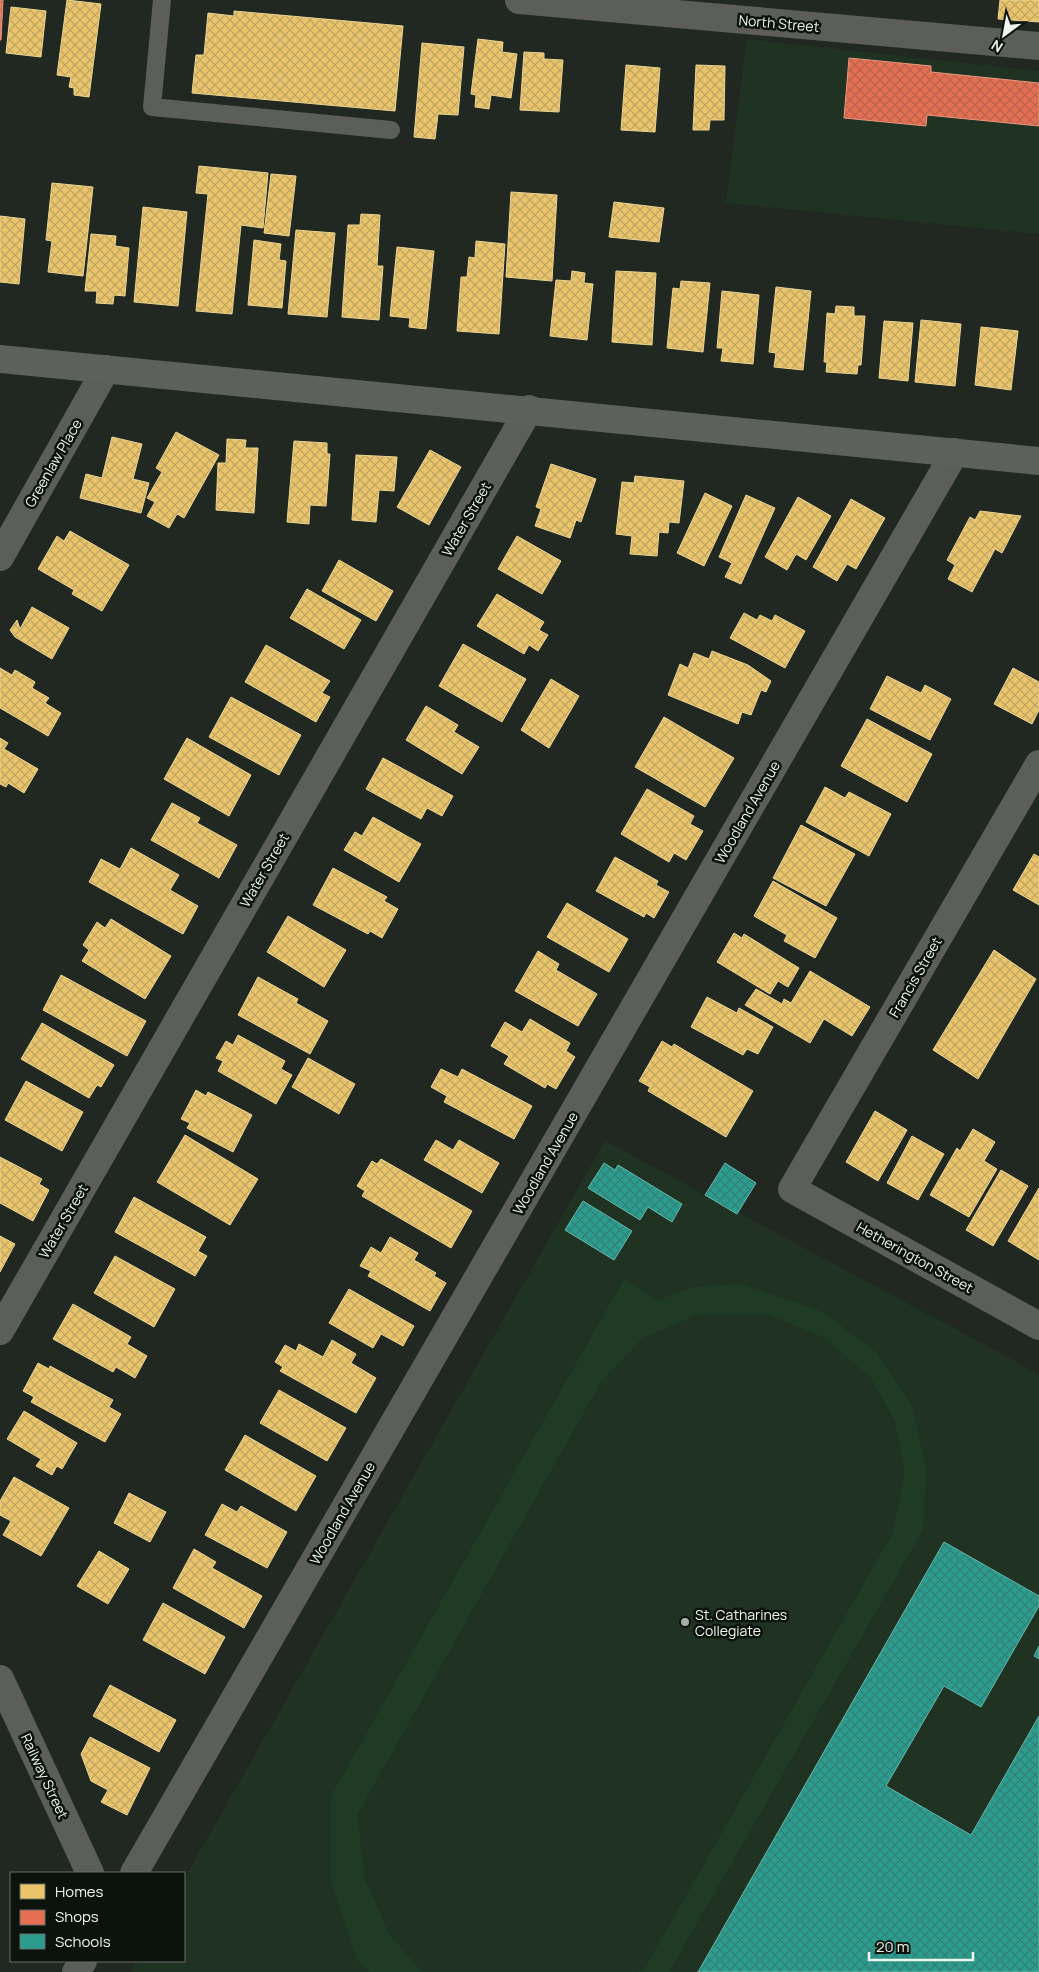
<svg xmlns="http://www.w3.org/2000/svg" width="1039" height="1972" font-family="Manrope,sans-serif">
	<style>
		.built { fill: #203322 }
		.pitch { fill: #1f3b24 }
		.homes { fill: url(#homes-cross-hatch); stroke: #ead492 }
		.shops { fill: url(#shops-cross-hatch); stroke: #e99880 }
		.schools { fill: url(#schools-cross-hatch); stroke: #65b8ac }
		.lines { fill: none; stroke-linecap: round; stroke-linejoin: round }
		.lane { stroke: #5b5e5b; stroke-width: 18 }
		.street { stroke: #5b5e5b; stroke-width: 28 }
		.secondary { stroke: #5c615c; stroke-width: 28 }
		.poi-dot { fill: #a6afa7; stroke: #0c120c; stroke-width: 2 }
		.labels { text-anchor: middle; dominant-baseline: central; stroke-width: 5; stroke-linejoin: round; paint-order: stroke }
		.street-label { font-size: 14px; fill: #eef8ef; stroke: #0c120c }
		.poi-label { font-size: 14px; fill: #eef8ef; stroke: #0c120c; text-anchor: start }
	</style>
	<defs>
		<pattern id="homes-cross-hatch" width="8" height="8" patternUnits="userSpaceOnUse" patternTransform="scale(1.25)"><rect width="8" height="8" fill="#e9c46a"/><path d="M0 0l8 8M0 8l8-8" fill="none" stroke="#c0a662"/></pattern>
		<pattern id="shops-cross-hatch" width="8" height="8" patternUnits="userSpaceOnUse" patternTransform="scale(1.25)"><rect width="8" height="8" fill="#e76f51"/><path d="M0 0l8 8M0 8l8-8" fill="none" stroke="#b7644e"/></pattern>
		<pattern id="schools-cross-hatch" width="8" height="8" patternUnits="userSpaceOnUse" patternTransform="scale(1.25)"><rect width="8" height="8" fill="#2a9d8f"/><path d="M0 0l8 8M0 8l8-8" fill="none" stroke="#348076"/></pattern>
	</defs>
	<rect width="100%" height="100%" fill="#202821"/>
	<!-- built -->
	<g class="built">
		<polygon points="747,39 1039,71 1039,234 726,203"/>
		<polygon points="605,1141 1039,1374 1039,1972 131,1972 137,1961 184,1961 184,1879"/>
	</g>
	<!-- pitch -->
	<polygon class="pitch" points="624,1279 657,1300 694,1287 742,1284 823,1312 876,1352 912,1406 926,1468 923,1530 669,1972 637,1972 645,1968 893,1532 905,1472 895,1421 871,1378 823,1337 766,1314 699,1314 643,1338 601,1382 357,1815 365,1879 389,1934 422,1972 371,1972 357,1960 331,1880 331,1796"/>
	<!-- homes -->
	<g class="homes">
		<polygon points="67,0 101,4 89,97 74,95 74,88 69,87 71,77 57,75"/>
		<polygon points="1000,0 1039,0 1039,22 998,19"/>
		<polygon points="11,7 46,11 41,57 6,53"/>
		<polygon points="234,11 403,26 395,111 192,93 196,55 204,55 208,13 234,16"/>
		<polygon points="478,39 503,42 502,52 517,54 511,98 491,95 489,109 475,107 476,95 471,94"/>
		<polygon points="422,43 464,47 458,115 438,114 435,139 414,137"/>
		<polygon points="524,52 544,53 544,59 563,60 559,112 520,110"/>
		<polygon points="626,65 660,68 655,132 621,130"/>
		<polygon points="696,65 725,66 724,120 710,120 709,130 693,130"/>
		<polygon points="199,166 268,173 263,228 241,225 232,314 196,311 208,194 196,193"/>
		<polygon points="271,174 296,176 289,236 264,233"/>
		<polygon points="52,183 93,187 83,276 48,272 52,241 46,240"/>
		<polygon points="511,192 557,195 552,281 506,277"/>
		<polygon points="614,202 664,208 659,242 609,237"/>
		<polygon points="143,207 187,212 178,306 134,302"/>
		<polygon points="361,214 380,215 377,266 383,266 379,320 342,317 348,225 360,225"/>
		<polygon points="0,216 25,219 19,284 0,282"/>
		<polygon points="296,230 335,233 327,317 288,314"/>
		<polygon points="91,234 116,236 115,246 129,248 125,296 114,295 113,304 96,303 97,291 85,291"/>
		<polygon points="254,240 281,244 279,260 286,261 282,308 248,305"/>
		<polygon points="476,241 505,244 499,334 457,331 461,277 467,277 469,257 475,258"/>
		<polygon points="397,247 434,251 426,329 409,327 410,318 390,316"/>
		<polygon points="572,271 585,273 584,283 593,284 587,340 550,336 556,280 571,281"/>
		<polygon points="616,271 656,273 652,345 612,342"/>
		<polygon points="681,281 710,283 703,352 667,348 673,288 680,289"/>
		<polygon points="776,287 811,291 803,370 774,367 776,353 769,352"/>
		<polygon points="722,291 759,295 753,364 721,361 723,348 717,348"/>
		<polygon points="836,306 854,307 854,316 865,316 861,365 858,365 857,374 826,372 827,362 824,362 827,313 835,314"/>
		<polygon points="921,320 961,324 955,386 915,382"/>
		<polygon points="884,321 913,323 908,381 879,378"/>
		<polygon points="981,327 1018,331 1011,390 975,385"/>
		<polygon points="176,432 219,455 184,518 177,514 169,528 147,516 155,502 147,498 162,472 156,468"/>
		<polygon points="112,437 142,444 133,479 149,483 141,513 80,498 86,474 102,478"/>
		<polygon points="227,439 246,440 245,448 258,448 254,513 216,510 218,463 226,463"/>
		<polygon points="294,441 327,443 327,454 330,454 326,506 310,505 309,524 287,522"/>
		<polygon points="430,450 461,467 429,525 397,507"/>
		<polygon points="356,455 397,457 394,491 379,490 376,522 352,520"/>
		<polygon points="551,464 596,479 581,522 576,520 570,538 535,526 541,509 536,507"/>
		<polygon points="635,476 684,481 679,523 669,522 668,533 659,532 657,556 630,554 632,536 616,534 622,482 634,483"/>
		<polygon points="705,493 732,506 704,566 677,553"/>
		<polygon points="746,495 775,508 741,584 725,577 732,563 719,557"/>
		<polygon points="798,497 831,516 806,560 796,554 787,570 765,557"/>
		<polygon points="851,499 885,518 856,569 847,564 837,581 813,567"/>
		<polygon points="980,511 1021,516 1002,553 995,549 972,592 948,579 955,565 947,560 970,517 975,520"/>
		<polygon points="70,531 129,565 102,611 72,594 74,590 38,569 57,536 64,541"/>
		<polygon points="517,536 561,561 542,594 498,569"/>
		<polygon points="339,560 393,591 376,621 322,591"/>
		<polygon points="307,589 361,620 344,649 290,618"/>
		<polygon points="497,594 544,622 539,630 548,635 538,651 529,645 524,654 477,626"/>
		<polygon points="32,607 69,628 52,659 15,637 10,630 17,620 20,629"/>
		<polygon points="744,613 757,620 760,615 772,621 775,615 805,631 785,668 730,638"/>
		<polygon points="463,644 526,679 502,722 439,686"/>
		<polygon points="266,645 330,681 322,693 330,697 316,722 245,682"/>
		<polygon points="712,651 748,665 771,681 766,692 761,690 751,715 742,712 738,724 668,695 680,664 688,668 694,653 709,659"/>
		<polygon points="0,668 12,675 15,670 35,682 32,688 49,698 45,703 61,713 48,736 0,708"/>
		<polygon points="1013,668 1039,682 1039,710 1032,724 994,704"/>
		<polygon points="887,676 921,693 925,685 951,699 930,740 870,709"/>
		<polygon points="551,679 579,696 549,748 521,730"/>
		<polygon points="231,697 301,735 279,775 209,737"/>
		<polygon points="426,706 458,725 454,732 479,747 462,774 406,740"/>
		<polygon points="664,717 734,758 705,807 635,767"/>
		<polygon points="867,719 932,754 907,802 841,766"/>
		<polygon points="0,738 8,743 4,749 38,769 24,793 8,783 6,787 0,784"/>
		<polygon points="187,738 251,775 229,816 164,779"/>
		<polygon points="383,758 453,796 442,816 427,808 421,819 366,789"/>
		<polygon points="825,787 845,798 849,792 891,814 869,856 806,822"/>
		<polygon points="647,789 694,816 690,824 703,831 686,860 674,853 669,862 621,834"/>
		<polygon points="172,803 200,818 197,823 237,845 219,878 151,840"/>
		<polygon points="373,817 421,844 399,882 344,850 355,832 362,836"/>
		<polygon points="801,825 855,854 826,906 773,878"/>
		<polygon points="131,848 179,875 170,890 198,906 183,934 89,882 101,859 120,869"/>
		<polygon points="1034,854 1039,857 1039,905 1013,890"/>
		<polygon points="615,857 658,881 656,885 669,892 654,918 646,913 644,917 596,891"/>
		<polygon points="333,868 387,897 384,901 398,909 382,938 370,931 368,934 313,905"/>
		<polygon points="773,881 837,918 815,958 784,941 787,935 754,916"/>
		<polygon points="567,903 628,939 609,972 547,937"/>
		<polygon points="288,916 346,950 324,987 267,952"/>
		<polygon points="111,919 171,956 145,999 82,961 89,950 83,945 97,922 105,928"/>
		<polygon points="734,933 742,938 744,934 799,968 788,987 778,981 770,994 717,962"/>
		<polygon points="994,950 1036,979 978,1079 933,1050"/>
		<polygon points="538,951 559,964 556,970 597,994 578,1026 515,991"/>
		<polygon points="810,971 870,1007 852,1036 824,1019 810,1043 745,1005 756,989 782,1004 784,999 791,1003"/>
		<polygon points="61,975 146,1021 127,1056 43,1010"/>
		<polygon points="258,977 298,999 296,1003 328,1021 310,1054 238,1015"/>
		<polygon points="707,997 737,1013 739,1008 773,1027 758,1054 747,1049 743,1055 691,1027"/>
		<polygon points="530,1019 570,1043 566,1051 575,1057 556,1089 547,1084 545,1088 504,1064 509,1056 491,1046 505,1022 522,1032"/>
		<polygon points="42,1023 114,1065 101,1087 97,1085 89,1098 21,1059"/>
		<polygon points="238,1035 285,1061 281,1069 292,1075 276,1104 218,1071 223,1061 216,1058 226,1041 233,1045"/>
		<polygon points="662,1041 672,1047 674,1044 753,1091 726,1137 648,1091 650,1087 639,1081"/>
		<polygon points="308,1058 355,1084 339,1114 292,1087"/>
		<polygon points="441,1069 458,1077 462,1069 532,1106 514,1139 444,1102 447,1096 431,1087"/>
		<polygon points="26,1081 83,1112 62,1151 5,1120"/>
		<polygon points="196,1090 206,1096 208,1092 252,1115 233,1152 187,1128 190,1123 181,1119"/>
		<polygon points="875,1111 907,1130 878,1181 846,1162"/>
		<polygon points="973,1129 995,1142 984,1161 997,1169 969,1217 930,1195 957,1148 960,1151"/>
		<polygon points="185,1135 258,1179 230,1225 157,1182"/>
		<polygon points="912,1136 944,1154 918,1200 887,1183"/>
		<polygon points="436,1140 453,1150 459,1140 499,1163 482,1193 424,1160"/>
		<polygon points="0,1157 42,1179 39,1184 49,1190 33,1221 0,1203"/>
		<polygon points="381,1159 472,1211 451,1248 362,1196 365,1191 357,1186 372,1161 377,1164"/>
		<polygon points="1001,1170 1028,1186 993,1246 966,1230"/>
		<polygon points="1039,1188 1039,1260 1008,1241"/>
		<polygon points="134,1197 206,1237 198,1251 207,1256 195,1276 115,1232"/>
		<polygon points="0,1236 15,1244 0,1272"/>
		<polygon points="390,1237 418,1253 414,1260 436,1273 434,1276 446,1283 430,1311 368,1276 371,1271 360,1266 371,1247 381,1253"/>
		<polygon points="115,1256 175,1289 154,1327 94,1293"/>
		<polygon points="349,1289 414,1326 403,1346 381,1334 373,1348 329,1323"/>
		<polygon points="73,1304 131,1337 127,1344 147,1356 135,1378 116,1367 113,1372 53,1339"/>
		<polygon points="332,1340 356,1354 351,1363 376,1378 356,1413 280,1371 283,1367 275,1362 285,1345 296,1351 299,1344 323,1357"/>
		<polygon points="38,1363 49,1369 50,1366 113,1400 109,1407 121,1414 105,1442 31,1402 34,1397 23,1391"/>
		<polygon points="279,1390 346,1428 327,1461 260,1423"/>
		<polygon points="24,1411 77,1443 62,1469 57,1466 52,1475 36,1466 41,1459 7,1439"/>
		<polygon points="245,1435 316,1476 296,1511 225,1470"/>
		<polygon points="14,1477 69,1508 41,1556 3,1535 11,1521 0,1515 0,1501"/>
		<polygon points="129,1493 166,1512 150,1542 114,1523"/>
		<polygon points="222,1504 237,1512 241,1506 287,1532 267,1568 205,1535"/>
		<polygon points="194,1549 216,1562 212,1568 262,1596 244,1628 173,1588"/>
		<polygon points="99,1551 129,1569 108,1604 77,1586"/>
		<polygon points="163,1603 225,1637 205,1674 143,1640"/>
		<polygon points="110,1685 176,1720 159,1752 93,1716"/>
		<polygon points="90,1737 150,1768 127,1815 101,1802 108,1790 91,1781 81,1754"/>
	</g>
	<!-- shops -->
	<g class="shops">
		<polygon points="0,0 3,0 1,40 0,40"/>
		<polygon points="849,58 931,66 931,72 1039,83 1039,126 927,115 926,126 844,118"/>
	</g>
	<!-- schools -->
	<g class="schools">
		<polygon points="604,1163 615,1170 618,1165 682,1204 672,1222 648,1207 640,1220 588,1188"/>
		<polygon points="725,1163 756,1183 737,1214 705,1195"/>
		<polygon points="583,1201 632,1231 614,1260 565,1230"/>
		<polygon points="944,1542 1039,1596 1039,1606 981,1707 944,1686 886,1786 971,1835 1039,1716 1039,1972 698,1972"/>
		<polygon points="1039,1646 1039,1659 1034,1656"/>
	</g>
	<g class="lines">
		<!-- lane -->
		<polyline class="lane" points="162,0 152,107 391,130"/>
		<!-- street -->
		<g class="street">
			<polyline points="519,0 1039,46"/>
			<polyline points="0,557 106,369"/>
			<polyline points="1039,764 792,1189 1039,1326"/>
			<polyline points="0,1331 529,409"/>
			<polyline points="0,1679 90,1873"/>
			<polyline points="134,1873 955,452"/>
			<polyline points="76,1972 83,1961"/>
		</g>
		<!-- secondary -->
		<polyline class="secondary" points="0,359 1039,461"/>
	</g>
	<!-- markers -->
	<circle class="poi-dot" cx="685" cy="1622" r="5"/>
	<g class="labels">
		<!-- street labels -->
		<g class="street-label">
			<text transform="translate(779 23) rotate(5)">North Street</text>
			<text transform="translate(53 463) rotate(-60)">Greenlaw Place</text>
			<text transform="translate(466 519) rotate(-60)">Water Street</text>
			<text transform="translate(747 812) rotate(-60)">Woodland Avenue</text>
			<text transform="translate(264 870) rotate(-60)">Water Street</text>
			<text transform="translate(915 977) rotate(-60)">Francis Street</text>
			<text transform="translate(545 1163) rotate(-60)">Woodland Avenue</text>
			<text transform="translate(63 1221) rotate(-60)">Water Street</text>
			<text transform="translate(915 1257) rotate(29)">Hetherington Street</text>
			<text transform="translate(342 1513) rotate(-60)">Woodland Avenue</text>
			<text transform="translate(45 1776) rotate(65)">Railway Street</text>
		</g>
		<!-- poi labels -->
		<g class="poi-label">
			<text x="695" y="1614">St. Catharines<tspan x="695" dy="16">Collegiate</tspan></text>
		</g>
	</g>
	<!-- legend -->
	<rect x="10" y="1872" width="175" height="90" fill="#0c120c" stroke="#666e67"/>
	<rect x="20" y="1884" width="25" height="15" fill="#e9c46a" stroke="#666e67"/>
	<text x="55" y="1897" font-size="15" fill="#eef8ef">Homes</text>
	<rect x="20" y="1910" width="25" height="15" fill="#e76f51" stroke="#666e67"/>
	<text x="55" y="1922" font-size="15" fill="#eef8ef">Shops</text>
	<rect x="20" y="1934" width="25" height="15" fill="#2a9d8f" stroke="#666e67"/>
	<text x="55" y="1947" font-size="15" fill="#eef8ef">Schools</text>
	<!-- north arrow -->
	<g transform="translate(1004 35) rotate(212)" stroke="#0c120c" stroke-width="4" paint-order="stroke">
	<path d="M0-4L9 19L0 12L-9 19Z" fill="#eef8ef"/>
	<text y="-8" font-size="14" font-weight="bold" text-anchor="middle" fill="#eef8ef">N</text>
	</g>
	<!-- scale -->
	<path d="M869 1952v8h104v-8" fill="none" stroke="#eef8ef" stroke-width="2.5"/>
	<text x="876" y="1952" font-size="15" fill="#eef8ef" stroke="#0c120c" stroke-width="4" paint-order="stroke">20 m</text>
</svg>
